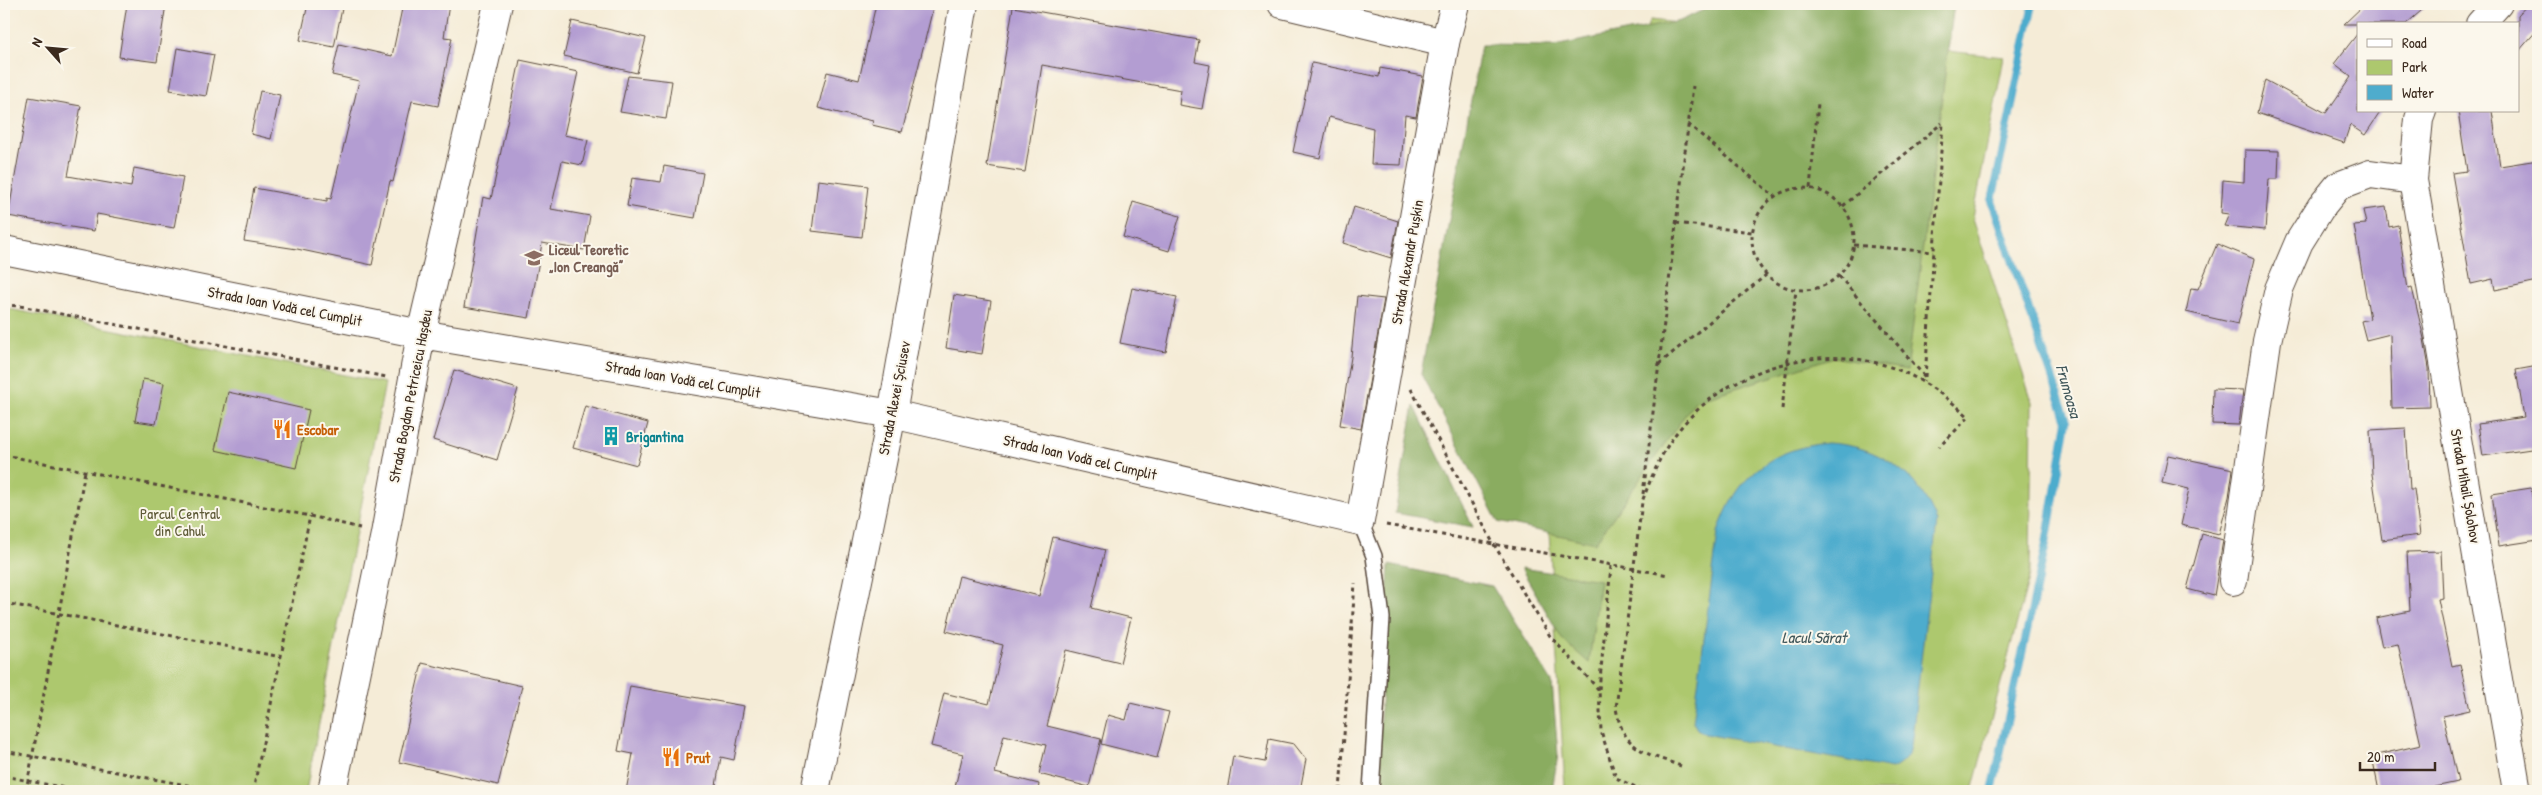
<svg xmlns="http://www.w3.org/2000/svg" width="2542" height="795" font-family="'Patrick Hand',sans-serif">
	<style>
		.green { fill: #adc86e; stroke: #747946 }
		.forest { fill: #8aac61; stroke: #626b40 }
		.water { fill: #4eaccd; stroke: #446b76 }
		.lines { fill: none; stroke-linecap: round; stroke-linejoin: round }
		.stream { stroke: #4eaccd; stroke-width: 8 }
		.building { fill: #b39dd2 }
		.service-casing { stroke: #57473a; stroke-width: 18 }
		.minor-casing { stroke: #57473a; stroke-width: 30 }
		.secondary-casing { stroke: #57473a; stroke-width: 30 }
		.path { stroke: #57473a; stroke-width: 3; stroke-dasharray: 4 4; stroke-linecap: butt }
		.service { stroke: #fff; stroke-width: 15 }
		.minor { stroke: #fff; stroke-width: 28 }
		.secondary { stroke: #fff; stroke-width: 28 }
		.labels { text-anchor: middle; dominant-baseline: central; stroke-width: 4; stroke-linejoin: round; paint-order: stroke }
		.education-label { font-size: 15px; font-weight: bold; fill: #785e54; stroke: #fbf7ec; text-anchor: start }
		.street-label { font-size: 15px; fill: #3b2a1e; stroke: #fbf7ec }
		.food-label { font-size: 15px; font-weight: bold; fill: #c56008; stroke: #fbf7ec; text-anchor: start }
		.culture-label { font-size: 15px; font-weight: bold; fill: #0d838f; stroke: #fbf7ec; text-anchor: start }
		.park-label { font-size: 15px; fill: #5d5936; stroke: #fbf7ec }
		.water-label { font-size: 16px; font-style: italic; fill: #42585b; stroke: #fbf7ec }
	</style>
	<rect width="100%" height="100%" fill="#fbf7ec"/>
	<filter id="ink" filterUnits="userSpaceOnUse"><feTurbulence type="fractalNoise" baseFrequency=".02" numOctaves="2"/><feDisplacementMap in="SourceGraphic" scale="10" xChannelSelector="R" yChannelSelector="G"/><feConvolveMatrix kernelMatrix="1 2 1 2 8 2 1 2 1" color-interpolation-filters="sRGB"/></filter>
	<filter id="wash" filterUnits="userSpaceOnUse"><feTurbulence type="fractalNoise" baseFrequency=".0096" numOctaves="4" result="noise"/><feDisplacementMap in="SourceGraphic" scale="20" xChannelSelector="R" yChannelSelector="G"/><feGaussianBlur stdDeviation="1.12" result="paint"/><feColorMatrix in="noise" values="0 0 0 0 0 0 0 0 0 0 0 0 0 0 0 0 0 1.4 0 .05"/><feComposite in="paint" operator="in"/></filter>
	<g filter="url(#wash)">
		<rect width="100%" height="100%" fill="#f5ecd7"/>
		<!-- green -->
		<g class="green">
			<polygon points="1650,20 2004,57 1973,218 2032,402 2030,574 1972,791 1593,791 1565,787 1549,533 1627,71"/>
			<polygon points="4,308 385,383 306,791 4,791"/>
		</g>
		<!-- forest -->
		<g class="forest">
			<polygon points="1716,4 1954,4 1907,371 1834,357 1695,401 1595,543 1498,522 1421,374 1481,45 1554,46 1680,21"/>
			<polygon points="1414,405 1473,527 1395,513"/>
			<polygon points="1389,565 1492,586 1552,682 1558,755 1552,790 1556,791 1376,791"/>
			<polygon points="1521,568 1600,580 1589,663 1562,639"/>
		</g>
		<!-- water -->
		<path class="water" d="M1827 443C1878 445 1919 473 1937 522L1911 747C1908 758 1902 764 1892 769L1705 734 1697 729 1693 722 1718 532C1736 477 1769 449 1827 443Z"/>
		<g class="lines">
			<!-- stream -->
			<polyline class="stream" points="1992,791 2046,544 2067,421 1992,201 2033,4"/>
		</g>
		<g id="blocks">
			<!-- building -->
			<g class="building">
				<polygon points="127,4 166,4 157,62 119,57"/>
				<polygon points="308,4 343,4 334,47 300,40"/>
				<polygon points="403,4 449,4 444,37 452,38 438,106 412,101 393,182 390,181 372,265 297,249 244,241 254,188 327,201 327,198 331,199 359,81 332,75 339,44 392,56"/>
				<polygon points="876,4 934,4 902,132 872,125 873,121 818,108 827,72 859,80"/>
				<polygon points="2365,4 2429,4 2406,24 2344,24"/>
				<polygon points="2528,4 2538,4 2538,29 2518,52 2518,15"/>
				<polygon points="1013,7 1199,40 1195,62 1210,65 1202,109 1179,105 1181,90 1042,65 1025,172 987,166"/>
				<polygon points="572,21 646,38 637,73 564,56"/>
				<polygon points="2358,33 2358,111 2381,111 2365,135 2350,125 2344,143 2257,113 2265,80 2326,113 2351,77 2334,64"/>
				<polygon points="177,48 214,55 206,96 170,90"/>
				<polygon points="520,60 578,72 564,135 588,140 582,165 562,161 551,209 590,216 584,250 542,243 529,318 464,307 483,197 491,199"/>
				<polygon points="1312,63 1379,77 1380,68 1423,76 1416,117 1405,115 1401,165 1371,164 1373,128 1329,117 1320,158 1293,152"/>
				<polygon points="628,76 672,81 666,119 620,112"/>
				<polygon points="260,91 280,95 271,139 251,134"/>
				<polygon points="29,97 81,106 68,176 131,187 134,168 183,177 174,228 97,214 94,231 8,216"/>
				<polygon points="2458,111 2492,111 2500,166 2538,160 2538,281 2495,290 2493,279 2471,284 2452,173 2467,171"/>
				<polygon points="2245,150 2279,151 2278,179 2269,179 2265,230 2224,226 2229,214 2221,213 2223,180 2244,182"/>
				<polygon points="664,166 703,173 695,218 627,206 632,178 661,182"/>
				<polygon points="818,180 868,186 862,237 812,231"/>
				<polygon points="1133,202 1180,216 1169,251 1123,237"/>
				<polygon points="1354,207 1398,221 1391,258 1343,243"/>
				<polygon points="2386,207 2389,227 2398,225 2408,289 2412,288 2424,339 2429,368 2430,407 2392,408 2390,334 2366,340 2361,321 2370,319 2354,225 2366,224 2363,210"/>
				<polygon points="2217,244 2254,259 2238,324 2186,312 2191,288 2198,289"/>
				<polygon points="1132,288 1177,297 1166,352 1120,343"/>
				<polygon points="954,295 991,301 982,354 946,348"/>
				<polygon points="1357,296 1384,299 1361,429 1340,425 1351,357"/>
				<polygon points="2538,366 2538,448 2483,456 2478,424 2524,417 2516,370"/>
				<polygon points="454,370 518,389 497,460 433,440"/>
				<polygon points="143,379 164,383 156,424 135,421"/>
				<polygon points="2213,389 2243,390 2239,425 2212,424"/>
				<polygon points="228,392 309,410 296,468 215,450"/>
				<polygon points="585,406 648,423 637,465 573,448"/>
				<polygon points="2406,428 2410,489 2414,489 2420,535 2382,540 2372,474 2370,430"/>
				<polygon points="2168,455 2233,469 2229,497 2219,534 2181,525 2189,489 2162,483"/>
				<polygon points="2531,488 2538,540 2499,546 2492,494"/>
				<polygon points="2202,534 2223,540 2214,596 2187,589"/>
				<polygon points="1053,537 1105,550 1091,608 1131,618 1120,663 1066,650 1047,726 1101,739 1089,787 1039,774 1046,745 1004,735 995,773 1039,784 1038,791 954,791 963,754 931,746 944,693 989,704 1003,645 946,631 959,576 1039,596"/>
				<polygon points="2441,551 2443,598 2438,599 2452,666 2460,664 2470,710 2443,716 2458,782 2415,791 2379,791 2372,756 2421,745 2398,644 2382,647 2376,618 2410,611 2407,552"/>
				<polygon points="422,663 522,686 498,785 399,762"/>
				<polygon points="630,686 744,706 734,760 721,757 715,791 626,791 633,754 618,751"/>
				<polygon points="1130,703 1169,712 1157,758 1101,744 1108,715 1126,720"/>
				<polygon points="1269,739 1294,744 1306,759 1300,791 1227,791 1233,756 1265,762"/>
			</g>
		</g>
	</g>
	<g filter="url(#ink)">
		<use href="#blocks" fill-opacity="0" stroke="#57473a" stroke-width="1"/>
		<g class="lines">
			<!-- service casing -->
			<g class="service-casing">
				<polyline id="service" points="1360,521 1374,556 1382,618 1371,791"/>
			</g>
			<!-- minor casing -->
			<g class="minor-casing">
				<g id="minor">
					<polyline points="1282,4 1445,43"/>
					<polyline points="2480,24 2498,4"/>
					<polyline points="2422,111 2419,119 2413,180 2517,791"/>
					<polyline points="4,250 421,334 892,414 1360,521 1445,43 1455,4"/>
					<polyline points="2233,581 2267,341 2279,289 2299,242 2321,207 2338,186 2370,174 2413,180"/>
					<polyline points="815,791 892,414 964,4"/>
				</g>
			</g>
			<!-- secondary casing -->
			<g class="secondary-casing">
				<polyline id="secondary" points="332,791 385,534 421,334 498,4"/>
			</g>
			<!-- path -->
			<g class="path">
				<polyline points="1688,124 1774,196"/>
				<circle cx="1803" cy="239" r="51"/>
				<polyline points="1810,188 1818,103"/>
				<polyline points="1843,206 1942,123"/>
				<polyline points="1676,223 1752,232"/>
				<polyline points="1854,245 1934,252"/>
				<polyline points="1839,276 1925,377 1923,381"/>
				<polyline points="4,305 20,306 386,377"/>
				<polyline points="1659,364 1766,275"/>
				<polyline points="1925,377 1943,123"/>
				<polyline points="1411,389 1493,543 1550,636 1599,690"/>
				<polyline points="1782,409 1796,290"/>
				<polyline points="4,455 310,516 360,528"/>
				<polyline points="1643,494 1693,86"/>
				<polyline points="1386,525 1669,575"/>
				<polyline points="1611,566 1599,690 1601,731 1616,778 1644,791"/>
				<polyline points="4,603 281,657"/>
				<polyline points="4,751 218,791"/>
				<path d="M1681 766C1645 753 1623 750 1616 708L1642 502C1652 475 1663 448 1682 426 1733 366 1823 341 1896 369 1924 380 1947 397 1969 417L1939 447"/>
				<polyline points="4,776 80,791"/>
				<polyline points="26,791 85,471"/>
				<polyline points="253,791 310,516"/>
				<polyline points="1340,791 1355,583"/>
			</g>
			<!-- service -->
			<use href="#service" class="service"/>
			<!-- minor -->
			<use href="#minor" class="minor"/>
			<!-- secondary -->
			<use href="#secondary" class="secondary"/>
		</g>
	</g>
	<!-- icons -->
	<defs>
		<g id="school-bare" transform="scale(1.5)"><path d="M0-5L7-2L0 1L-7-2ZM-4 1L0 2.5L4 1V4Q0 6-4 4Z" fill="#8d6e63" stroke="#fbf7ec" stroke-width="2.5" paint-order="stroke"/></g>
		<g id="restaurant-bare" transform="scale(1.5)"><path d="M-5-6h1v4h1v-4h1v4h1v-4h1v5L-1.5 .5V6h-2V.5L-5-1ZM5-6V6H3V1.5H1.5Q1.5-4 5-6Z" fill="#e8710a" stroke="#fbf7ec" stroke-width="2.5" paint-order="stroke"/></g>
		<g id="building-bare" transform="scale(1.5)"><path d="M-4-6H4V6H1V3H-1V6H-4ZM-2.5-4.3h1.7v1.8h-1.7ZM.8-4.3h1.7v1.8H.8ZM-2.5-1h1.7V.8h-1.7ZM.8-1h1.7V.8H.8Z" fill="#0f9aa8" stroke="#fbf7ec" stroke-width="2.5" paint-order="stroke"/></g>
	</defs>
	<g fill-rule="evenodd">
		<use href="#school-bare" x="534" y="258"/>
		<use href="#restaurant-bare" x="282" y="429"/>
		<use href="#building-bare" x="611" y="436"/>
		<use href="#restaurant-bare" x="671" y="757"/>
	</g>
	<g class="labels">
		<!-- education labels -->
		<g class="education-label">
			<text x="549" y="249">Liceul Teoretic<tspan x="549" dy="17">„Ion Creangă”</tspan></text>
		</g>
		<!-- street labels -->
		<g class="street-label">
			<text transform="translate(1407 262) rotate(-80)">Strada Alexandr Pușkin</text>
			<text transform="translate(285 306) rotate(11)">Strada Ioan Vodă cel Cumplit</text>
			<text transform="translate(683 379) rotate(10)">Strada Ioan Vodă cel Cumplit</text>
			<text transform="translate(410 396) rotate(-79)">Strada Bogdan Petriceicu Hașdeu</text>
			<text transform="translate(894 398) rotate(-79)">Strada Alexei Șciusev</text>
			<text transform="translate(1080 457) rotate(13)">Strada Ioan Vodă cel Cumplit</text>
			<text transform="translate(2466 486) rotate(80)">Strada Mihail Șolohov</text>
		</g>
		<!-- food labels -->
		<g class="food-label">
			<text x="297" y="429">Escobar</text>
			<text x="686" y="757">Prut</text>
		</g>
		<!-- culture labels -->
		<g class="culture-label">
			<text x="626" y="436">Brigantina</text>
		</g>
		<!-- park labels -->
		<g class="park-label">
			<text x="180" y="513">Parcul Central<tspan x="180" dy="17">din Cahul</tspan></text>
		</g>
		<!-- water labels -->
		<g class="water-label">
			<text transform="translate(2069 391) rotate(74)">Frumoasa</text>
			<text x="1814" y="637">Lacul Sărat</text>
		</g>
	</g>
	<!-- margin -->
	<rect width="2542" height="795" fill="none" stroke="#fbf7ec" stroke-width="20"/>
	<!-- legend -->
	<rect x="2357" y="22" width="162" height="90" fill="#fbf7ec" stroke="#aea59a"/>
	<rect x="2367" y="39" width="25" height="8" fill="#ffffff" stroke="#aea59a"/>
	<text x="2402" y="48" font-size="15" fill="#3b2a1e">Road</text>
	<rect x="2367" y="60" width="25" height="15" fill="#adc86e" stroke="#aea59a"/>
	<text x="2402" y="72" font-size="15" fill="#3b2a1e">Park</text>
	<rect x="2367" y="85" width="25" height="15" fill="#4eaccd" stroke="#aea59a"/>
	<text x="2402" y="98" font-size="15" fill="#3b2a1e">Water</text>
	<!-- north arrow -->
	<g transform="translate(48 48) rotate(297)" stroke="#fbf7ec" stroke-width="4" paint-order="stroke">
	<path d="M0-4L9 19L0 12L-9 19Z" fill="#3b2a1e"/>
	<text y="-8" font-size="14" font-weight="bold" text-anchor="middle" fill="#3b2a1e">N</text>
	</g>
	<!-- scale -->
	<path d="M2360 762v8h75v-8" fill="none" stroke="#3b2a1e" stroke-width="2.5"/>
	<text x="2367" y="762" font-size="15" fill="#3b2a1e" stroke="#fbf7ec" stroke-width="4" paint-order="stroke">20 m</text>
</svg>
